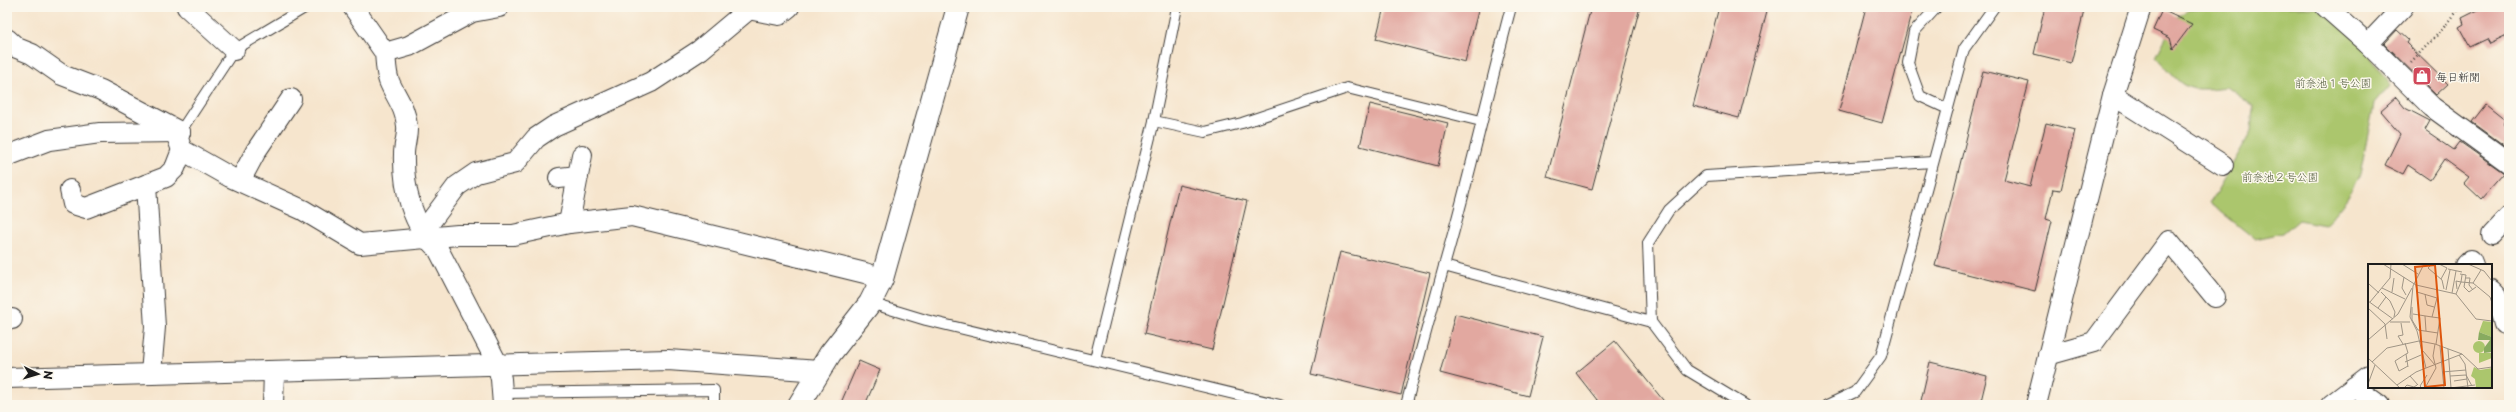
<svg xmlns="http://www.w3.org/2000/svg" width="2516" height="412" font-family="'Playpen Sans','Klee One',sans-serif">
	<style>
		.green { fill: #abc66d; stroke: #647144 }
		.building { fill: #e2a8a0 }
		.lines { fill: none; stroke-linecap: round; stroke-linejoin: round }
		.lane-casing { stroke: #3d3a37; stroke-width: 12 }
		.street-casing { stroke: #3d3a37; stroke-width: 22 }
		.secondary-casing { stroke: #3d3a37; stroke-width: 24 }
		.path { stroke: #3d3a37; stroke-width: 2.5; stroke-dasharray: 1 3; stroke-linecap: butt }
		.lane { stroke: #fff; stroke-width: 10 }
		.street { stroke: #fff; stroke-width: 20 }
		.secondary { stroke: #fff; stroke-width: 22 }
		.labels { text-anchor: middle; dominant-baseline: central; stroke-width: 3; stroke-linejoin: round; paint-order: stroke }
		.poi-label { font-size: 11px; fill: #1c1c1c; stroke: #fbf7ec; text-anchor: start }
		.park-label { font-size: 11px; fill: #4e5838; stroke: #fbf7ec }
		.inset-road { fill: none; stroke: #9f9586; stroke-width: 1 }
		.view { fill: #de560d; fill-opacity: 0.15; stroke: #de560d; stroke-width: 2 }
		.inset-edge { fill: none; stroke: #1c1c1c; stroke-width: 2 }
	</style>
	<rect width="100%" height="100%" fill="#fbf7ec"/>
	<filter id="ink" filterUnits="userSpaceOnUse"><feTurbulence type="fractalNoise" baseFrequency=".025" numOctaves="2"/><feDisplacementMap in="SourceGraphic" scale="8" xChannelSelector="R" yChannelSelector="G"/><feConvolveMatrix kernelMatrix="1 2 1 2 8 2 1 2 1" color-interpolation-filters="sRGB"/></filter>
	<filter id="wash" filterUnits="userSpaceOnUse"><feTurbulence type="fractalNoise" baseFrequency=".012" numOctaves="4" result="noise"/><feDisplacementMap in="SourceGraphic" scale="16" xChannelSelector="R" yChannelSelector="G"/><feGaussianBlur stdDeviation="0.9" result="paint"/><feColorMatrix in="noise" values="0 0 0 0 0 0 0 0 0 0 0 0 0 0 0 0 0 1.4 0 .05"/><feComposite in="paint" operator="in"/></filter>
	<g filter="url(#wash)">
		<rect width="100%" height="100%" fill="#f6e5cd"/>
		<!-- green -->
		<path class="green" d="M2213 7H2315L2335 18 2365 49 2390 85 2374 104 2360 174 2347 198 2325 225 2298 220 2283 233 2255 239 2210 203 2251 132 2253 106 2227 87C2183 92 2186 90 2156 57L2175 19 2189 9Z"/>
		<g id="blocks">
			<!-- building -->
			<g class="building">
				<polygon points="1384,7 1479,7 1465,62 1376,39"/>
				<polygon points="1591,7 1640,7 1592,189 1547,177"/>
				<polygon points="1719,7 1768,7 1739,118 1693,106"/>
				<polygon points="1866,7 1913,7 1882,123 1839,111"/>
				<polygon points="2045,7 2085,7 2071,63 2034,54"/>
				<polygon points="2484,7 2509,7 2509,35 2490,44 2487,39 2470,47 2459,27 2464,24 2462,18"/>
				<polygon points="2162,10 2192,24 2173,49 2170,38 2153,30"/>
				<polygon points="2397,30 2408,40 2406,43 2448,84 2436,95 2384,44"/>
				<polygon points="1983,71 2029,82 2004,180 2030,187 2046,123 2075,130 2061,190 2053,189 2046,219 2052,221 2035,291 1935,266"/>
				<polygon points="2396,97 2405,108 2430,121 2425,130 2454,150 2460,142 2504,173 2481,199 2464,183 2469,177 2444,159 2430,180 2408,165 2403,174 2385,165 2400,134 2380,111"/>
				<polygon points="1370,104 1448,123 1438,166 1360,146"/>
				<polygon points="2486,104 2506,120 2504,124 2509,128 2509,149 2472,122"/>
				<polygon points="1179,185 1247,201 1212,350 1144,334"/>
				<polygon points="1340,252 1430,273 1401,395 1311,374"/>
				<polygon points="1455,314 1543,337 1528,396 1440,373"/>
				<polygon points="1615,341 1667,405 1601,405 1576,373"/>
				<polygon points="859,361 880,370 865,405 840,405"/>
				<polygon points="1930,362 1987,376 1980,405 1920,405"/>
			</g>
		</g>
	</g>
	<g filter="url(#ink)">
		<use href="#blocks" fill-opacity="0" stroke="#3d3a37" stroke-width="1"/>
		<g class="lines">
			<!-- lane casing -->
			<g class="lane-casing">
				<g id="lane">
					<polyline points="1937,7 1914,32 1908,63 1920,96 1948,109"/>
					<polyline points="1154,121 1205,132 1242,123 1347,88 1481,121"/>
					<polyline points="180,132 234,50 306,7"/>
					<path d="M1444 266C1469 180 1488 93 1511 7"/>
					<polyline points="870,303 926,320 1280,405"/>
					<polyline points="1095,359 1154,121 1177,7"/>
					<polyline points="503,393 714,390 714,405"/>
					<polyline points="1406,405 1444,266 1651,322"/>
					<polyline points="1745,405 1687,370 1651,322 1648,243 1669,210 1706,176 1933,162"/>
					<polyline points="1827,405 1855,392 1881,356 1964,49 1994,7"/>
				</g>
			</g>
			<!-- street casing -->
			<g class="street-casing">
				<g id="street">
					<polyline points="187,7 234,50"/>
					<polyline points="353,7 385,53 409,46 472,12 499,7"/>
					<polyline points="738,7 779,15 789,7"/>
					<polyline points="2326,7 2368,44 2432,107 2509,163"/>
					<polyline points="7,39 17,48 32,54 62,75 101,90 180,132"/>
					<polyline points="2368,44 2403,7"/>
					<path d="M385 53C386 62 386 73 389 81 395 96 406 108 407 126 408 135 404 144 404 154 403 188 412 226 438 249L497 363 501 379 503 405"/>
					<polyline points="2113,95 2223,165"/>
					<polyline points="180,132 178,139 182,150 230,177 303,210 360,244 458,235 513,235 569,223 632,216 865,273 882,279"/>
					<polyline points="7,156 49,140 100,133 178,132"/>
					<polyline points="559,178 578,176"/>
					<polyline points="240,181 256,151 291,99"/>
					<polyline points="146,185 155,327 151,373"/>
					<polyline points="70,190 73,204 86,208 166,177 175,168 182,150"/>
					<polyline points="569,223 582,155"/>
					<polyline points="2492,235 2509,217"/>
					<polyline points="426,239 425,229 457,186 476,173 515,163 536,138 554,126 651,82 700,50 749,9"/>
					<polyline points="2466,265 2471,260 2473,265"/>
					<polyline points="2491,290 2496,295 2504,324"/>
					<polyline points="7,319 12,319"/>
					<polyline points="2048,355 2094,342 2169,241 2215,297"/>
					<polyline points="7,378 668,360 819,371"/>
					<polyline points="2354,387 2379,405"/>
					<polyline points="273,405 274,371"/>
					<polyline points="2036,405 2113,95 2141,7"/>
					<polyline points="2331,405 2369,376"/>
				</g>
			</g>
			<!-- secondary casing -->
			<g class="secondary-casing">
				<polyline id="secondary" points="799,405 830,354 870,303 882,279 958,7"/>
			</g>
			<!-- path -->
			<polyline class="path" points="2411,62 2441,31 2457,10 2464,7"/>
			<!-- lane -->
			<use href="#lane" class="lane"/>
			<!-- street -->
			<use href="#street" class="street"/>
			<!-- secondary -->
			<use href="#secondary" class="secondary"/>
		</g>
	</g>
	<!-- icons -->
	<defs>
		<g id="shop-square" transform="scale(1)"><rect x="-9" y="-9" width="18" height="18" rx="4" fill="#d1495b" stroke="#fbf7ec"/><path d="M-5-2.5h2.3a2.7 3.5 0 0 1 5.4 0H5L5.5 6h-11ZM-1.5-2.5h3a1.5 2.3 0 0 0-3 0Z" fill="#fff"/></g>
	</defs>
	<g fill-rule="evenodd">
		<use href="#shop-square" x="2422" y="76"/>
	</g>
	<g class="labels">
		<!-- poi labels -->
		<g class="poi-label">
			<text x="2436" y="76">毎日新聞</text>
		</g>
		<!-- park labels -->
		<g class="park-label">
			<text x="2333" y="82">前奈池１号公園</text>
			<text x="2280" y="176">前奈池２号公園</text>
		</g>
	</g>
	<!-- overview -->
	<g transform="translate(2368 264)">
		<rect width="124" height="124" fill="#f6e5cd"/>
		<path d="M115 57 124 58V73L111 68ZM105 83a6 6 0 1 1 12 0a6 6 0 1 1-12 0ZM111 89H124V94L111 99ZM106 103 112 106 124 104V124H108L107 115 103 112Z" fill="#abc66d"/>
		<path d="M111 68 124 73V88L116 89V84L122 76H110Z" fill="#88ab60"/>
		<path class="inset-road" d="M15 0 48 21 88 30 108 55 124 57M34 0 50 10M71 0 79 4 73 15M100 0 116 7 124 17M62 2 60 4 74 16 76 25M80 5 94 8M92 10 98 11 96 23 101 28 108 23M36 13 34 24 38 31M98 14H102L101 21 105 26M105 19 122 33 124 39M105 19 113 6M1 20 11 29M48 21 49 28 69 34 64 53 72 54 68 80M14 24 37 35M89 25 88 17 93 18 94 11M78 26 82 6M13 28 22 37 27 48 26 53M24 28 26 14M84 29 88 7M57 30 59 41 66 43M88 30 93 18 105 19M0 37 25 55M2 38 22 14 23 0M44 43V56L50 66 70 69M0 44 17 60 19 75M10 44 18 33M45 50 64 53M57 52 58 67M22 58H42M33 59 35 71 30 72 35 80M0 76 30 50 44 24M37 79 40 89 38 90 40 103M72 82 76 124M80 85 83 124M55 87 67 101M38 90 27 97 31 107 40 102M91 91 97 100 100 124M0 94 32 124M4 98 19 84 51 77 67 80 94 90 110 105 124 103M37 98 53 91M58 104 94 90M74 108 98 106M42 112 50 121M82 112 98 111 104 122M86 117 99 115M0 120 7 101M29 121 48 108 58 104 49 67 42 53 45 22 56 0M36 124 39 121 46 123 49 121M54 124 52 122 59 111M57 124 68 104 65 92 67 80M82 124 107 121"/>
		<path class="view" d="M67 1 77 121 57 123 47 3Z"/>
		<rect width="124" height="124" class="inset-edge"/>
	</g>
	<!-- margin -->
	<rect width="2516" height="412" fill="none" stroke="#fbf7ec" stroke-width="24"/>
	<!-- north arrow -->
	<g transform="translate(38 374) rotate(95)" stroke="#fbf7ec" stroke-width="3" paint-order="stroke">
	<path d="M0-3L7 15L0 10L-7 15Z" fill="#1c1c1c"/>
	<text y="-6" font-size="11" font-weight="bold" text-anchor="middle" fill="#1c1c1c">N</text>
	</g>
</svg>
